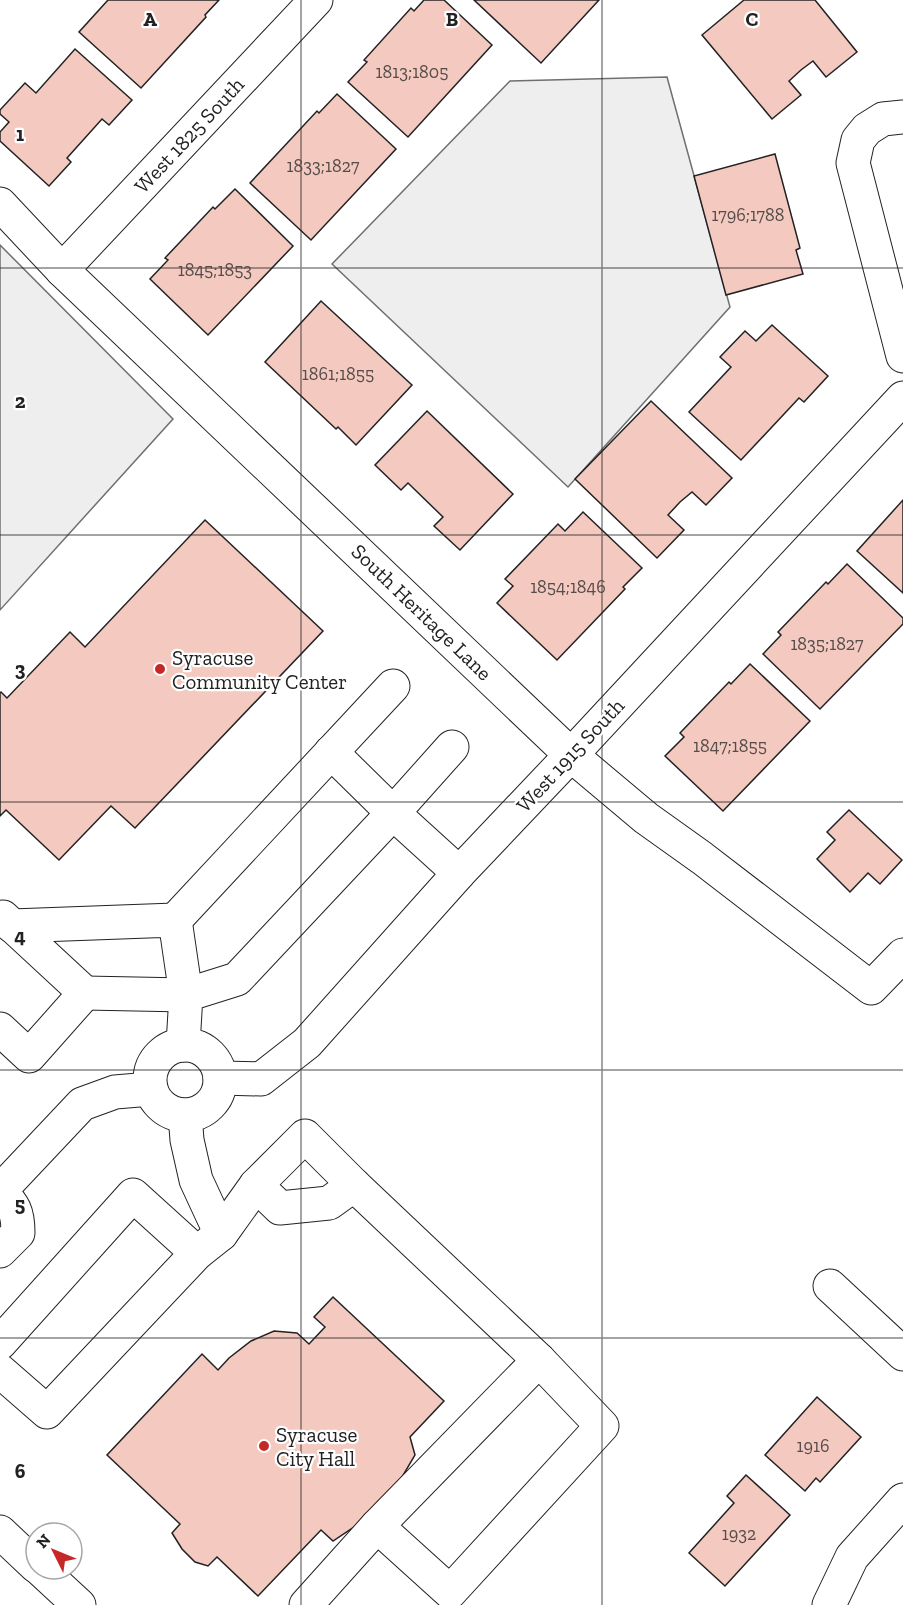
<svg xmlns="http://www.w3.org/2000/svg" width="903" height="1605" font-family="'Zilla Slab',serif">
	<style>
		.green { fill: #eee; stroke: #6f6f6f; stroke-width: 1.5 }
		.building { fill: #f3c9c0; stroke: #222; stroke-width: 1.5 }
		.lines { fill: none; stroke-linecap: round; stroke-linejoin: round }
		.minor-casing { stroke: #222; stroke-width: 35 }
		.major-casing { stroke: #222; stroke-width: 35 }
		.minor { stroke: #fff; stroke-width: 33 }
		.major { stroke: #fff; stroke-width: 33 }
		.grid { fill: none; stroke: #222; stroke-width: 1.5; stroke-opacity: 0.55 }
		.poi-dot { fill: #c62828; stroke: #fff; stroke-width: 2 }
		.labels { text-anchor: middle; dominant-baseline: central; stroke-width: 4.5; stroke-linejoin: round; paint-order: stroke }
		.number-label { font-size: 18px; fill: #564c4a }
		.street-label { font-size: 21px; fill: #222; stroke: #fff }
		.poi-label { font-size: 21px; fill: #222; stroke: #fff; text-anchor: start }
		.grid-label { font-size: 20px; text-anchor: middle; font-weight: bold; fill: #222; stroke: #fff; stroke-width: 4.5; stroke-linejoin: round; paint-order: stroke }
	</style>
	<rect width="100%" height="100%" fill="#fff"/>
	<!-- green -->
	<g class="green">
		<polygon points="667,77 730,307 568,487 332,264 510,81"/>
		<polygon points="0,245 173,419 0,610"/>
	</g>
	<!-- building -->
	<g class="building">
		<polygon points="108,0 219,0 205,15 206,17 141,88 79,32"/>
		<polygon points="424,0 444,0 492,45 408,137 348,82 367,62 364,60 411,8 414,11"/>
		<polygon points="474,0 599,0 541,63"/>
		<polygon points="744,0 815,0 857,52 826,77 813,61 801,70 789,81 801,95 772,119 702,35"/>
		<polygon points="75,49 132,100 109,125 102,119 67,158 71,162 49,186 0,141 0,132 9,122 0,114 0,110 25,83 36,93"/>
		<polygon points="337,94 396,149 311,240 250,183 317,111 319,113"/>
		<polygon points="775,154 800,248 796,250 803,274 726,295 694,176"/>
		<polygon points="235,189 293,246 208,335 150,279 168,260 165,258 213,207 215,209"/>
		<polygon points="321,301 412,385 356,445 338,427 336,429 265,362"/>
		<polygon points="772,325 828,376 804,402 799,398 741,460 689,412 731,367 720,357 745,331 756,341"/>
		<polygon points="651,401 732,478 706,505 692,492 680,502 668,515 684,530 657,558 575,479"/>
		<polygon points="427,411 513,494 460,550 434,526 443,517 408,483 401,490 375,465"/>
		<polygon points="903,500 903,593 857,551"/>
		<polygon points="583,512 642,568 623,587 625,589 557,660 497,603 513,586 505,579 558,524 565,531"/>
		<polygon points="205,520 323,631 135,828 111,806 59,860 6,810 0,816 0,693 1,692 7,698 70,632 85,647"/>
		<polygon points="847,564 903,618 903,624 820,709 763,654 781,635 778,632 826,582 828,584"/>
		<polygon points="750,664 810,721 723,811 665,756 684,737 680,733 729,682 731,684"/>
		<polygon points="849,810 902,860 880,884 868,873 850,892 817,859 835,840 827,832"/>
		<polygon points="333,1297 444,1401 410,1437 415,1455 398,1484 366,1519 333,1541 321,1530 258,1596 217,1557 208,1566 195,1562 182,1549 172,1533 180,1524 107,1455 202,1354 218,1370 229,1358 251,1341 274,1331 297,1333 309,1344 325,1327 314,1317"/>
		<polygon points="817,1397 861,1437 820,1482 816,1478 805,1491 765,1455"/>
		<polygon points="746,1475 790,1515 725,1586 689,1553 734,1503 727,1496"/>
	</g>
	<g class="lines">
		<!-- minor casing -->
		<g class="minor-casing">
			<g id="minor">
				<polyline points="903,117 883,119 867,129 858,140 853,163 903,356"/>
				<polyline points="0,204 62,270 571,755 646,818 702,858 871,988 903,955"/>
				<polyline points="62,270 316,0"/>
				<polyline points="331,752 393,813 459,873"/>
				<polyline points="175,920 393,686"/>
				<polyline points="12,926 175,920 186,995 85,993"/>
				<polyline points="0,1029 29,1056 85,993 3,917"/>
				<polyline points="183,1045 186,995 237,979 393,813 452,747"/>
				<circle cx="185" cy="1080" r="35"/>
				<polyline points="220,1078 261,1079 307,1043 459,873 571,755 903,398"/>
				<polyline points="185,1115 187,1140 196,1180 221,1234"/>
				<polyline points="256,1185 280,1208 329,1203 354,1185"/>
				<path d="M0 1190C14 1206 18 1211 18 1233L0 1251"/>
				<polyline points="0,1191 82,1104 115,1092 151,1089"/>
				<polyline points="830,1286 903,1354"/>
				<polyline points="0,1343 133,1195 197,1253"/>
				<polyline points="0,1371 47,1412 197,1253 221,1234 256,1185 305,1136 354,1185 539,1360 602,1426 450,1592 377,1526 306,1605"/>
				<polyline points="377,1526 539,1360"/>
				<polyline points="829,1605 852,1557 903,1500"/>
			</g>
		</g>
		<!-- major casing -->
		<g class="major-casing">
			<g id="major">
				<polyline points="0,1532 36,1566"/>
				<polyline points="40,1569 79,1605"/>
			</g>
		</g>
		<!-- minor -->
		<use href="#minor" class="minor"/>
		<!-- major -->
		<use href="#major" class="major"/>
	</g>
	<!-- grid -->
	<path class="grid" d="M301 0V1605M602 0V1605M0 268H903M0 535H903M0 802H903M0 1070H903M0 1338H903"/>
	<!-- markers -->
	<g class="poi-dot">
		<circle cx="160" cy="669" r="6"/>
		<circle cx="264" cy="1446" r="6"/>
	</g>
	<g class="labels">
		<!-- number labels -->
		<g class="number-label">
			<text x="412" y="72">1813;1805</text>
			<text x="323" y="166">1833;1827</text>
			<text x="748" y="215">1796;1788</text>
			<text x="215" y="270">1845;1853</text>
			<text x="338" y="374">1861;1855</text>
			<text x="568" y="587">1854;1846</text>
			<text x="827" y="644">1835;1827</text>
			<text x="730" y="746">1847;1855</text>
			<text x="813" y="1446">1916</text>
			<text x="739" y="1534">1932</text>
		</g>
		<!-- street labels -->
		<g class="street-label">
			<text transform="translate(189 135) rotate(-47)">West 1825 South</text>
			<text transform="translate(422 612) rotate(44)">South Heritage Lane</text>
			<text transform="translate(570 755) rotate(-47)">West 1915 South</text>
		</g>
		<!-- poi labels -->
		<g class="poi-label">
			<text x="172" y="657">Syracuse<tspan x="172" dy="24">Community Center</tspan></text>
			<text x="276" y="1434">Syracuse<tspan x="276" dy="24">City Hall</tspan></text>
		</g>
	</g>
	<g class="grid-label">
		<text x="150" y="26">A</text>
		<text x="452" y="26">B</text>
		<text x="752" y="26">C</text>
		<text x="20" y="141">1</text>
		<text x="20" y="408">2</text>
		<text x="20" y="676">3</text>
		<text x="20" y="943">4</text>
		<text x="20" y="1211">5</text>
		<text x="20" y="1478">6</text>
	</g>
	<!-- north arrow -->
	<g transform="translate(54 1551) rotate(313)"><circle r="28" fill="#ffffff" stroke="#a7a7a7" stroke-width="1.5"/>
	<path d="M0-4.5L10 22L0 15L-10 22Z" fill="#c62828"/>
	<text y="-9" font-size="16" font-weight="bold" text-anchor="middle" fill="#222222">N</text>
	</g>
</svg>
